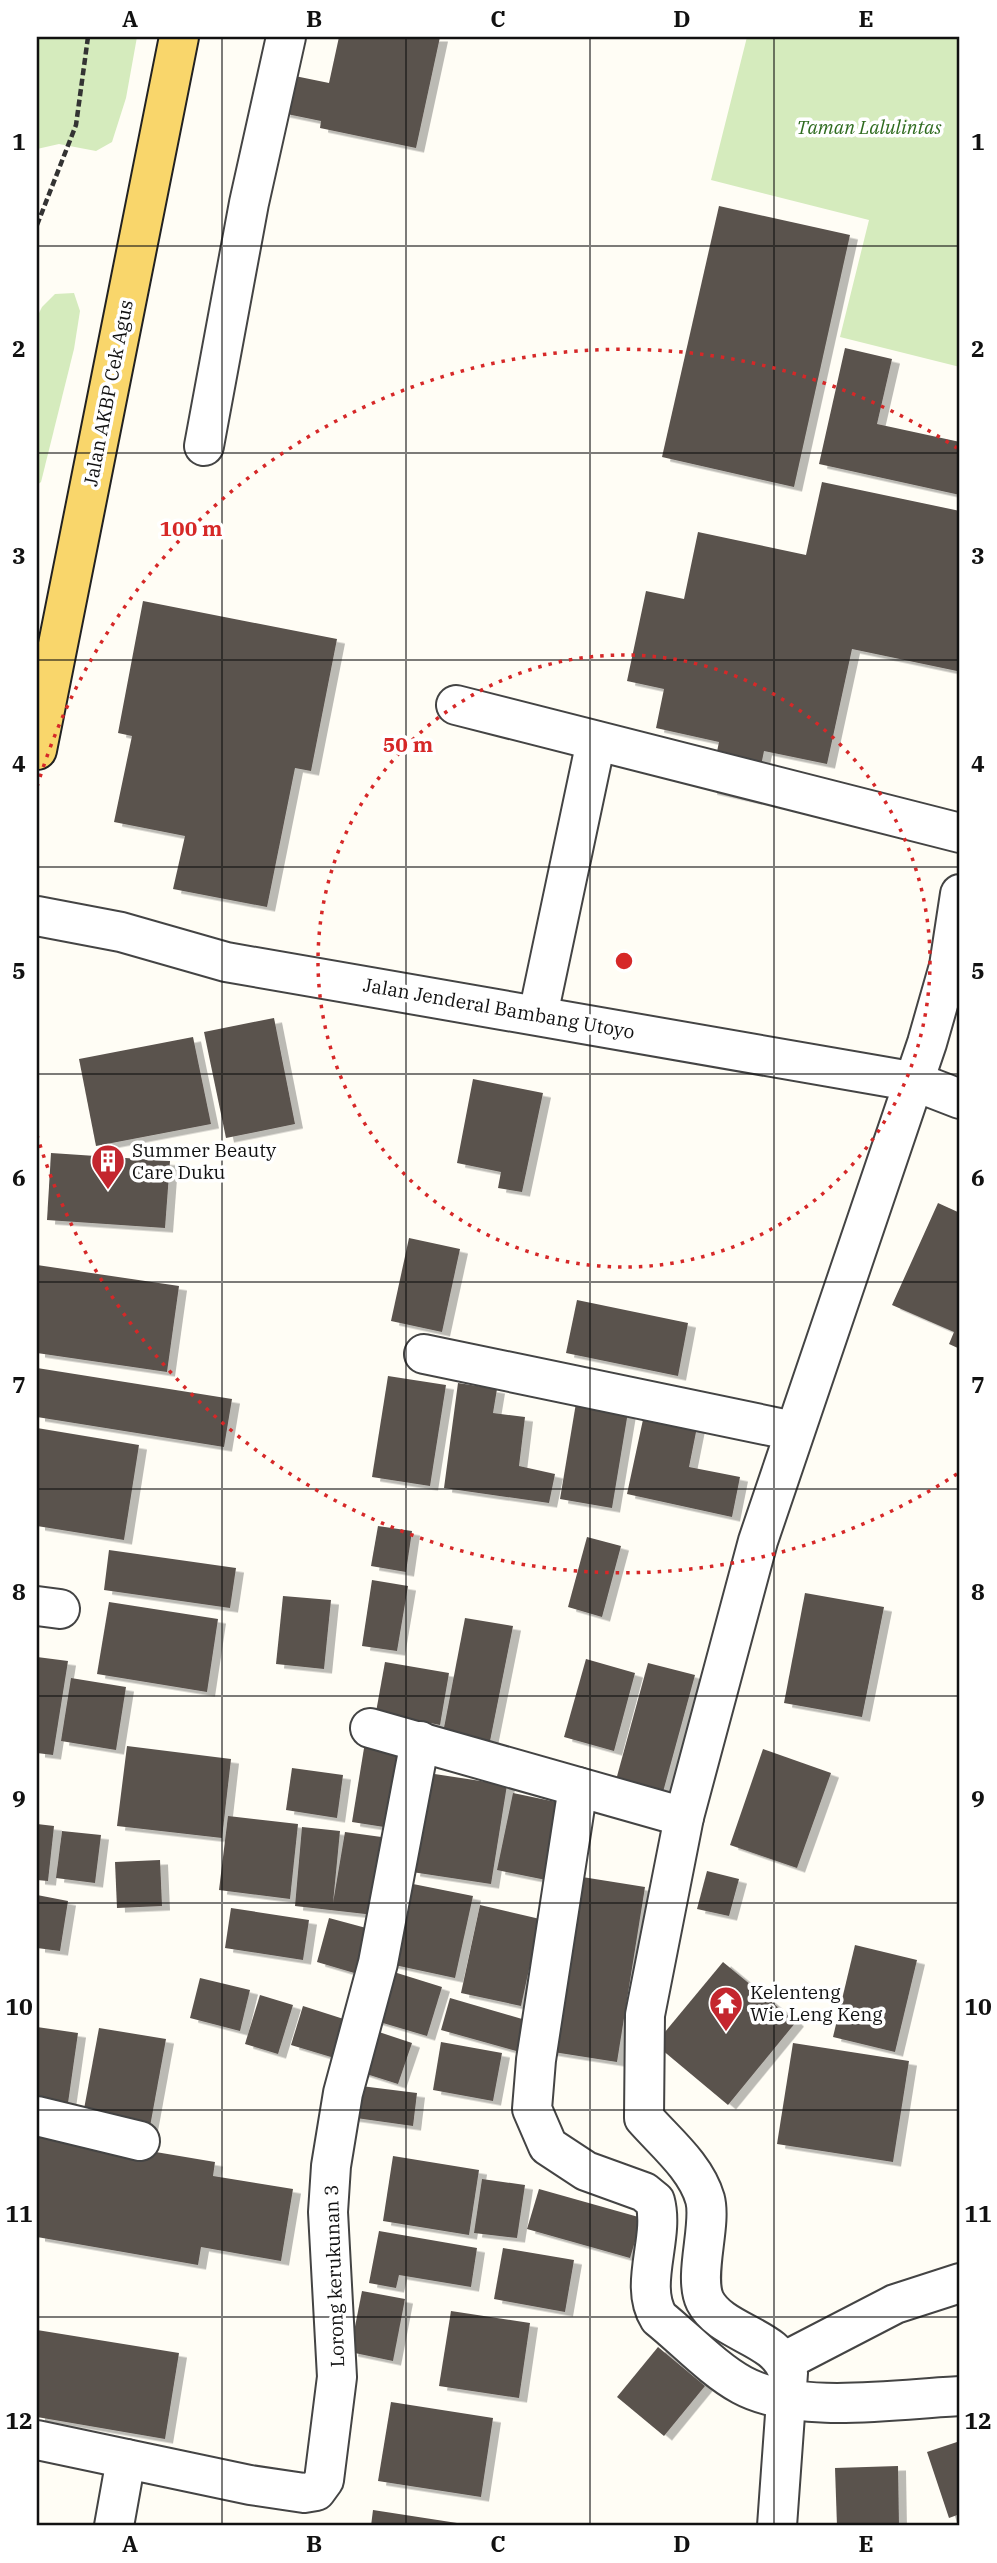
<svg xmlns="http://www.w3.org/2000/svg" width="997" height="2563" font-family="'IBM Plex Serif',serif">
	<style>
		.green { fill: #d5ebbd }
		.building { fill: #5a524d; filter: url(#shadow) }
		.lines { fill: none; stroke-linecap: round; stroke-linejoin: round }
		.minor-casing { stroke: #444; stroke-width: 42 }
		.major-casing { stroke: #222; stroke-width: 42 }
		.path { stroke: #333; stroke-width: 4.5; stroke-dasharray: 7 3.5; stroke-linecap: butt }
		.minor { stroke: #fff; stroke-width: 38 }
		.major { stroke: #f9d66b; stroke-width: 38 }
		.grid { fill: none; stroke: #111; stroke-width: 2; stroke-opacity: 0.55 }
		.ring { fill: none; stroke: #d62828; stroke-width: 3.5; stroke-dasharray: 3.5 7 }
		.labels { text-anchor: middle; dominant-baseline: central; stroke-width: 7; stroke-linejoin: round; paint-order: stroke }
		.park-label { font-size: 19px; font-style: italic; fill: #2f6b1f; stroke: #fff }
		.street-label { font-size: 19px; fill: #111; stroke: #fff }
		.poi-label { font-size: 19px; fill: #111; stroke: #fff; text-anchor: start }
		.centre { fill: #d62828; stroke: #fff; stroke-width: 3.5 }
		.ring-label { font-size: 21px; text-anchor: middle; font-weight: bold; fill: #d62828; stroke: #fff; stroke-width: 7; stroke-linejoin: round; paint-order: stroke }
		.neatline { fill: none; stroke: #111; stroke-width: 2.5 }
		.grid-label { font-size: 23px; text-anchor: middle; font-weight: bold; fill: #111 }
	</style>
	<defs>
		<filter id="shadow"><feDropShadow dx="8" dy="4.5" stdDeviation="0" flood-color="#0004"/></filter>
	</defs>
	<rect width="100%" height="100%" fill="#fffdf5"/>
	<!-- green -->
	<g class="green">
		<polygon points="37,37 137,37 126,98 112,142 96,151 59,144 37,149"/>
		<polygon points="747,37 960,37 960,367 840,337 869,220 711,180"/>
		<polygon points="74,293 80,311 74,349 41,482 37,485 37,317 42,307 55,294"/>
	</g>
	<!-- building -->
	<g class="building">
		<polygon points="339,37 440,37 416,148 320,128 321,121 282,113 290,75 329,83"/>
		<polygon points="719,206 850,235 794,487 662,457"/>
		<polygon points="845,348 892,359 877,424 960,442 960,495 819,464"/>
		<polygon points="822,482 960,511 960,655 957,671 852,649 827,764 764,751 754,800 709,790 719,742 656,728 664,689 627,681 646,591 684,599 698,532 806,555"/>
		<polygon points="143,601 337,639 311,771 295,768 267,907 173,889 185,836 114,822 132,736 118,733"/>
		<polygon points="274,1018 295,1124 226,1138 204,1032"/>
		<polygon points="193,1037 211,1124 96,1146 79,1059"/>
		<polygon points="473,1079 543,1093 522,1192 498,1188 501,1172 457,1163"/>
		<polygon points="51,1153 170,1161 165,1228 47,1220"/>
		<polygon points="938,1203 960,1213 960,1349 949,1344 954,1332 892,1305"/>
		<polygon points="409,1238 460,1249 442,1332 391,1321"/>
		<polygon points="37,1265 179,1286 167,1372 37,1353"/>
		<polygon points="577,1300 688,1323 678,1376 566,1353"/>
		<polygon points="37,1368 232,1399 224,1447 37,1417"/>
		<polygon points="388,1376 446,1385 430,1486 372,1477"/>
		<polygon points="458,1383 497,1389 493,1413 525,1417 519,1466 555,1474 549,1503 444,1488"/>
		<polygon points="576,1403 628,1412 612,1508 560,1499"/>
		<polygon points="644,1415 697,1427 689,1467 740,1477 732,1517 627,1494"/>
		<polygon points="37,1428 139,1445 124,1540 37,1526"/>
		<polygon points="378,1526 412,1531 406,1572 371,1566"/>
		<polygon points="587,1537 621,1546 602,1617 568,1607"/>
		<polygon points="109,1550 236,1568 230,1608 104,1590"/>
		<polygon points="372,1580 408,1586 397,1651 362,1646"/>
		<polygon points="805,1593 884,1607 862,1717 784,1703"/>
		<polygon points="283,1596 331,1600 324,1669 276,1664"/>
		<polygon points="109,1602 218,1619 207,1692 97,1674"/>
		<polygon points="465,1618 513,1626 490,1741 443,1733"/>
		<polygon points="37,1657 68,1661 53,1755 37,1753"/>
		<polygon points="586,1659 635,1673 614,1751 564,1737"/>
		<polygon points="385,1662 449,1673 440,1725 376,1712"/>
		<polygon points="648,1663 695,1675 663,1792 616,1780"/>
		<polygon points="71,1678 126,1687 116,1750 61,1741"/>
		<polygon points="365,1742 410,1749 397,1829 352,1822"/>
		<polygon points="127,1746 231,1759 222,1838 117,1826"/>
		<polygon points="763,1749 831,1773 797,1868 730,1845"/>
		<polygon points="292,1768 343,1775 337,1818 286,1810"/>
		<polygon points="428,1773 507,1785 491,1884 412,1872"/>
		<polygon points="513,1793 561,1803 546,1880 497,1870"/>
		<polygon points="228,1816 298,1824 290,1899 219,1890"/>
		<polygon points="37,1824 54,1826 48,1881 37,1880"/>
		<polygon points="302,1827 340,1831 333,1903 345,1832 396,1839 383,1916 295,1906"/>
		<polygon points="62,1831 101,1835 95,1883 56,1878"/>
		<polygon points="160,1860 162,1906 117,1908 115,1862"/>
		<polygon points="707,1871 739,1879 729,1916 697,1909"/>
		<polygon points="576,1876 645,1887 617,2062 547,2051"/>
		<polygon points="408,1883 473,1896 455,1978 390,1964"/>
		<polygon points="37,1895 68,1901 60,1951 37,1948"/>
		<polygon points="480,1905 540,1919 521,2006 461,1993"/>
		<polygon points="231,1908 309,1920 303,1960 225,1948"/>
		<polygon points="329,1918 381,1932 368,1977 317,1962"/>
		<polygon points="855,1945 917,1960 895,2052 833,2037"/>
		<polygon points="723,1962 796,2022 728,2105 655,2044"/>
		<polygon points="381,1968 442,1987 427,2036 366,2018"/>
		<polygon points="200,1978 250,1990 240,2031 190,2018"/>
		<polygon points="260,1995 293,2005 278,2054 245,2044"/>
		<polygon points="450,1998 529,2021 520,2052 441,2030"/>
		<polygon points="303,2006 353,2022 341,2060 291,2045"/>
		<polygon points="37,2027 78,2033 68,2103 37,2099"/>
		<polygon points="99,2028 166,2039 149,2132 82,2120"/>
		<polygon points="373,2030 412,2043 398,2084 360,2072"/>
		<polygon points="441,2042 502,2053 493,2101 433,2090"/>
		<polygon points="793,2043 909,2061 893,2162 777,2144"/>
		<polygon points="353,2085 417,2093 413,2126 349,2117"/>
		<polygon points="37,2132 215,2162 213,2176 293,2189 281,2261 201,2247 198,2265 37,2237"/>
		<polygon points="393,2156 479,2170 469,2235 383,2221"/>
		<polygon points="482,2179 525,2185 517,2238 474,2233"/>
		<polygon points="539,2189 642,2218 630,2258 527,2229"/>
		<polygon points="379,2231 477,2248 471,2287 399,2275 396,2288 369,2283"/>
		<polygon points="503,2248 574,2260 565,2312 494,2299"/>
		<polygon points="362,2291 405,2299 393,2361 350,2352"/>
		<polygon points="451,2311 530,2323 519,2398 439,2386"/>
		<polygon points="37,2330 179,2353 165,2439 37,2417"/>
		<polygon points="658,2347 705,2386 664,2436 617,2397"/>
		<polygon points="391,2402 493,2418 481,2497 378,2481"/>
		<polygon points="960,2441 960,2514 949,2518 927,2452"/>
		<polygon points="898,2466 899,2526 837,2526 835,2468"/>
		<polygon points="373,2510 470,2525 469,2526 371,2526"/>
	</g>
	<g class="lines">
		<!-- minor casing -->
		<g class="minor-casing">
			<g id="minor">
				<polyline points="204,446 249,203 286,37"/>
				<polyline points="456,705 960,833"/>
				<polyline points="37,916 121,932 226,962 916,1082 960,1099"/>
				<polyline points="538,1015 596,741"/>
				<polyline points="424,1354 794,1431"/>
				<polyline points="37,1606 60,1609"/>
				<polyline points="370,1728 684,1817"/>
				<path d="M578 1787 536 2060 532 2109 548 2146 586 2171 644 2192 655 2201C665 2238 638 2285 659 2318 684 2338 714 2370 742 2385 797 2415 898 2399 960 2396"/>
				<polyline points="37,2116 140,2141"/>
				<polyline points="785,2361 895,2304 960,2283"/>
				<polyline points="37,2440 250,2485 304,2493 316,2491 324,2480 337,2377 328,2212 331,2166 343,2093 378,1963 420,1741"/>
				<polyline points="114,2526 126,2459"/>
				<path d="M777 2526 788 2373C778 2336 722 2334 705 2301 693 2276 712 2225 705 2199 696 2167 665 2142 644 2118L645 2015 684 1817 758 1541 927 1043 949 966 960 894"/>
			</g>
		</g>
		<!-- major casing -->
		<g class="major-casing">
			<polyline id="major" points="37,750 179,37"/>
		</g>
		<!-- path -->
		<polyline class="path" points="37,225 76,125 88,37"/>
		<!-- minor -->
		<use href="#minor" class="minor"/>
		<!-- major -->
		<use href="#major" class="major"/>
	</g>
	<!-- grid -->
	<path class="grid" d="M222 37V2526M406 37V2526M590 37V2526M774 37V2526M37 246H960M37 453H960M37 660H960M37 867H960M37 1074H960M37 1282H960M37 1489H960M37 1696H960M37 1903H960M37 2110H960M37 2317H960"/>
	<!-- distance rings -->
	<g class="ring">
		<circle cx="624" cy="961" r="306"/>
		<path d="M957 1474A612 612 0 0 1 37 1135M37 787A612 612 0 0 1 957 448"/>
	</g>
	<!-- icons -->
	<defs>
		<g id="building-pin" transform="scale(1.75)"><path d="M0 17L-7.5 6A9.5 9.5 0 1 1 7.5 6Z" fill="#c4262e" stroke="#fff"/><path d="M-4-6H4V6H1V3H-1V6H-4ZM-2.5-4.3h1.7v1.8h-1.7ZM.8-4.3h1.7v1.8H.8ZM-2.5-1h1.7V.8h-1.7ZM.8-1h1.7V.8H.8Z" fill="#fff"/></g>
		<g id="temple-pin" transform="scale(1.75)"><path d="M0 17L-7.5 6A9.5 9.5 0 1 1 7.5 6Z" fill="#c4262e" stroke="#fff"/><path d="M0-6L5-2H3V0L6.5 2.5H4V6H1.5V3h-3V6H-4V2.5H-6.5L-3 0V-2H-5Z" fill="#fff"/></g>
	</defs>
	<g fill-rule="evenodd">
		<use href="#building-pin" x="108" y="1161"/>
		<use href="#temple-pin" x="726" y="2003"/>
	</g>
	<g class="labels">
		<!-- park labels -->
		<g class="park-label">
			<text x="869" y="127">Taman Lalulintas</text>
		</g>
		<!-- street labels -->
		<g class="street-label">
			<text transform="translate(108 393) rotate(-79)">Jalan AKBP Cek Agus</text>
			<text transform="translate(499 1008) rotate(10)">Jalan Jenderal Bambang Utoyo</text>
			<text transform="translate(334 2276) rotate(-92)">Lorong kerukunan 3</text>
		</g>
		<!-- poi labels -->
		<g class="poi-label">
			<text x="132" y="1150">Summer Beauty<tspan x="132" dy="22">Care Duku</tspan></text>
			<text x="750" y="1992">Kelenteng<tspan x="750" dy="22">Wie Leng Keng</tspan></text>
		</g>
	</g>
	<circle cx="624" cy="961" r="10" class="centre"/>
	<g class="ring-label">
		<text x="191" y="536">100 m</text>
		<text x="408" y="752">50 m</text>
	</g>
	<!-- border -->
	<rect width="997" height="2563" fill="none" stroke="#ffffff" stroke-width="77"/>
	<rect x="38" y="38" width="920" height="2486" class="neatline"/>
	<g class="grid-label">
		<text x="130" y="27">A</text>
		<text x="314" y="27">B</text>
		<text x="498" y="27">C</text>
		<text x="682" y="27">D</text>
		<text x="866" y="27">E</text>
		<text x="19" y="150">1</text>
		<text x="978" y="150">1</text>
		<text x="19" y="357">2</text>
		<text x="978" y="357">2</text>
		<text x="19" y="564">3</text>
		<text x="978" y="564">3</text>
		<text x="19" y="772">4</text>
		<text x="978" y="772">4</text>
		<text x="19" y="979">5</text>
		<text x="978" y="979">5</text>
		<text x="19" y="1186">6</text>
		<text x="978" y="1186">6</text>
		<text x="19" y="1393">7</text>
		<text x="978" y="1393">7</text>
		<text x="19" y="1600">8</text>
		<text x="978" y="1600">8</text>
		<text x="19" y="1807">9</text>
		<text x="978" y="1807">9</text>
		<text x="19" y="2015">10</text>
		<text x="978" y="2015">10</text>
		<text x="19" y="2222">11</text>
		<text x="978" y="2222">11</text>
		<text x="19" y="2429">12</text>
		<text x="978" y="2429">12</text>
		<text x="130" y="2552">A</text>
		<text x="314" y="2552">B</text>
		<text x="498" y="2552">C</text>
		<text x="682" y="2552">D</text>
		<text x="866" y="2552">E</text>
	</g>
</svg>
